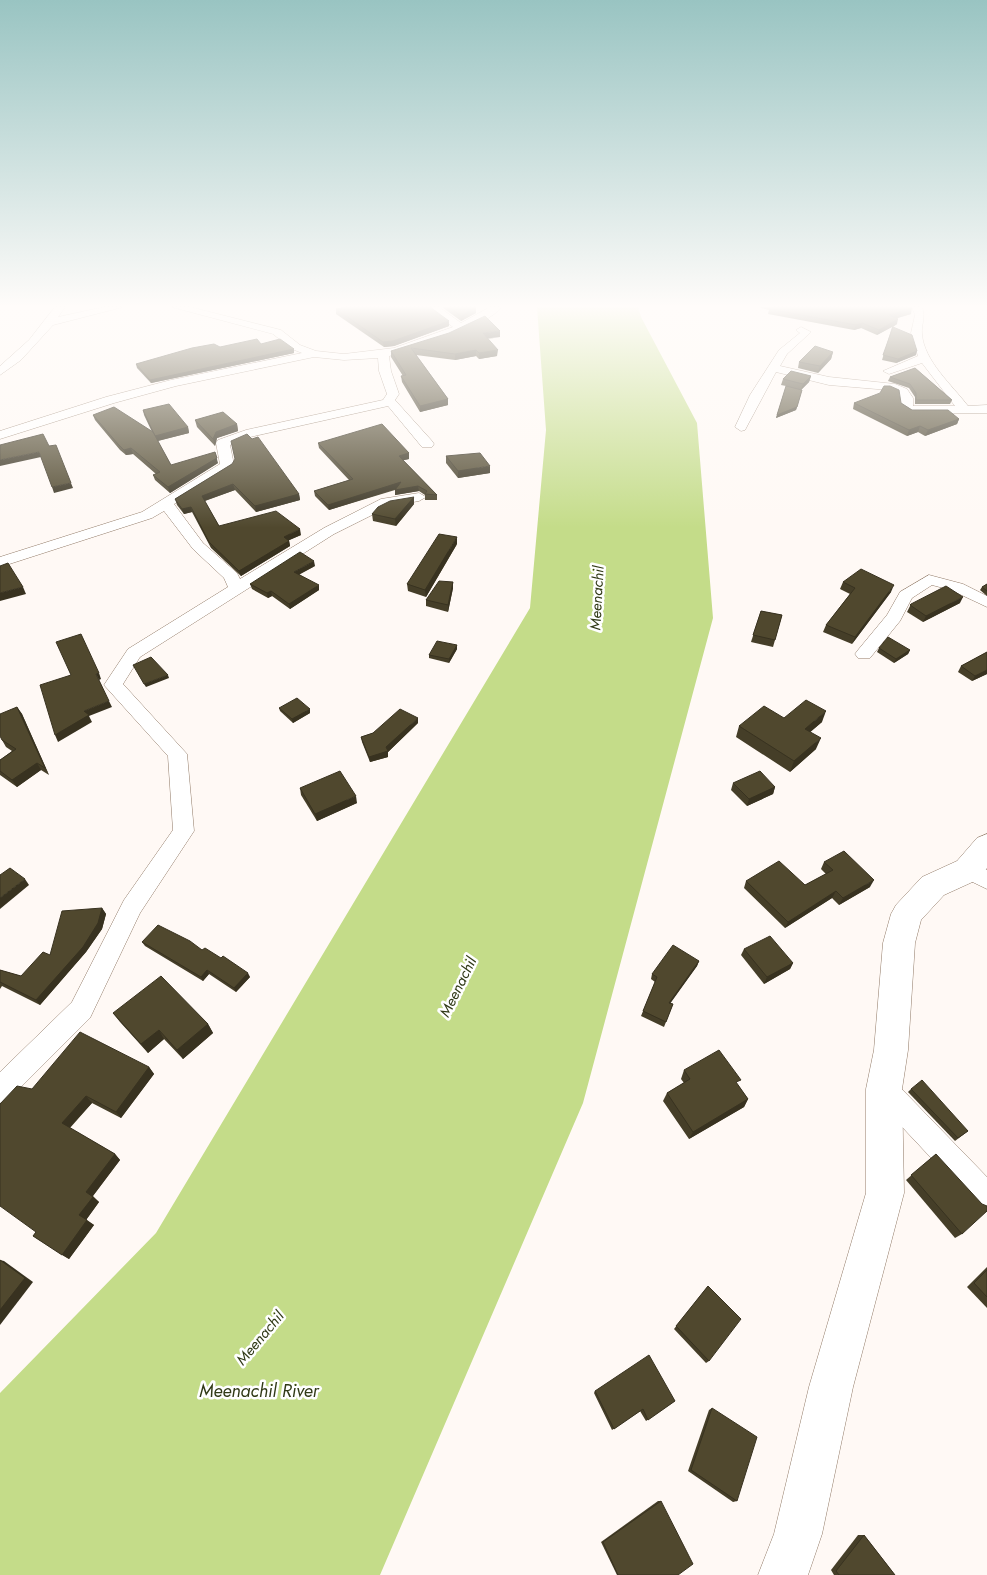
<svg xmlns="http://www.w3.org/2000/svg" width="987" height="1575" font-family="Jost,sans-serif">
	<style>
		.water { fill: #c4dc89 }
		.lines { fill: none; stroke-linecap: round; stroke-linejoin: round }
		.minor-casing { stroke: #927b68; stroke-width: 1 }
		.secondary-casing { stroke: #927b68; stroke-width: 1 }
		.minor { fill: #fff; fill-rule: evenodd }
		.secondary { fill: #fff; fill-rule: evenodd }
		.wall { fill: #453e28 }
		.shaded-wall { fill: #383220 }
		.building { fill: #50482e; stroke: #383220 }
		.labels { text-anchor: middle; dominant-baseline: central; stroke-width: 5; stroke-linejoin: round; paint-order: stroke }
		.water-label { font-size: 15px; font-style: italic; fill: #313a17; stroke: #fff }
		.near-water-label { font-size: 18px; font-style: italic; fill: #313a17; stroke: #fff }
	</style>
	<rect width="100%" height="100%" fill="#fff9f5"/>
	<!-- water -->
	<polygon class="water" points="537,307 638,307 641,317 697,423 713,618 583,1103 380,1575 0,1575 0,1393 156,1233 530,608 546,430"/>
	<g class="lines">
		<!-- minor casing -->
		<g class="minor-casing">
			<g id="minor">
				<polygon points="55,307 65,307 58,317 104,307 123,307 53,325 21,360 0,375 0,366 29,340"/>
				<path d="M172 307H190L281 330 300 345 316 351 344 354 394 348 453 327 427 307H439L461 323 490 307H502C485 327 415 350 389 356L391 371 399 394 395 400 432 441 434 444 432 447H422L388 406 250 437 230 445 234 465 232 468 174 504 203 543 237 573 240 579 324 528 381 499 419 493 426 497 419 501 390 506 334 534 140 657 123 684 187 754 194 831 140 913 90 1018 9 1099 0 1103V1072L72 1002 124 900 173 830 168 756 104 685 128 649 228 587 224 578 193 549 164 511 152 518 0 567V557L142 512 220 464 216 443 218 440 246 430 383 400 387 394 379 371 378 358 344 360 314 357 176 386 114 403 0 439V431L106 397 171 380 302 353 292 349 273 334Z"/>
				<path d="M912 307H922C926 318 921 324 922 334 924 361 952 385 968 406L987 405V413L911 414 901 408 899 394 889 390 829 385 776 372 745 430 741 431 735 427 750 395 779 350 800 333 796 330 801 327 811 332 787 354 780 366 829 377 895 384 907 389 913 398V406H955L922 363 889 374 883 371 918 356 911 333 915 315Z"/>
				<polygon points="929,575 963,584 987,596 987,607 951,590 932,585 912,598 900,621 870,658 858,658 855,654 858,650 887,615 900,592"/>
				<polygon points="968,861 987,870 987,889 960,876 957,870 960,864"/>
				<polygon points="884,1076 893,1080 987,1177 987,1211 977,1207 875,1098 871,1089 875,1080"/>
			</g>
		</g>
		<!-- secondary casing -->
		<g class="secondary-casing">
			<polygon id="secondary" points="987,834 987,868 979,879 944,895 921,920 915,943 908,1050 902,1089 904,1193 853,1387 822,1534 808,1575 758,1575 774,1534 809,1387 866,1193 866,1089 874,1050 883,943 891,914 896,905 922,877 957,861 977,838"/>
		</g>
		<!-- minor -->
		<use href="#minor" class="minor"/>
		<!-- secondary -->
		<use href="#secondary" class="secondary"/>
	</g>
	<!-- wall -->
	<g class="wall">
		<polygon points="442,307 476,307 476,313 461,321"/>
		<polygon points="759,307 909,307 911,314 896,318 897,324 893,327 916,355 896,363 882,360 892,327 877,335 861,328 854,330 768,314 769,310"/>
		<polygon points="336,309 449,326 394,346 384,347 336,314"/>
		<polygon points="500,337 488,339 497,356 479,359 476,356 455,360 416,355 448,399 448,405 420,412 402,382 401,376 403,376 391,357 391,351"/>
		<polygon points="261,344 294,349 294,353 151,383 137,368 136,364 220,347"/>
		<polygon points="833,352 831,359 818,373 798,368 799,362"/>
		<polygon points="915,368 952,400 950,404 915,404 915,397 909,388 888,381 890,377"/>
		<polygon points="811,376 809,382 801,390 802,390 796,410 776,418 786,386 781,385 783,379"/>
		<polygon points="854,403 901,403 912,410 959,419 957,424 925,436 918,432 907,436 853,409"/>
		<polygon points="143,410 188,427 189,433 158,441 171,465 218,463 170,493 155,480 153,475 156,474 133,454 126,455 120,450 95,420 93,415 152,432 144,415"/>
		<polygon points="195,420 237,424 238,431 217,438 215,446 197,427"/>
		<polygon points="318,443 409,453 409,459 403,460 437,495 437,500 425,500 425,495 419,491 395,495 395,490 329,510 315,496 314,491 349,480 319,448"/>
		<polygon points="446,456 490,473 458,478 446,463"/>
		<polygon points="232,464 299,494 300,500 256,512 235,490 205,501 219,526 301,535 289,540 290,546 241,576 211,548 192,512 184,514 177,505 175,499"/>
		<polygon points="414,497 414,504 396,526 373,521 372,514"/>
		<polygon points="457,544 426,597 408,591 407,584"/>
		<polygon points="315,566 299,574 319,590 290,609 272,596 268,598 252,589 250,584"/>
		<polygon points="453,582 453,588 448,612 426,606 426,600"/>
		<polygon points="843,582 891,592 852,644 823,632 826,625 850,594 840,589"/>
		<polygon points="987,584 987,596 980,590 982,587"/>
		<polygon points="960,603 923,622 907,612 911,604"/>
		<polygon points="761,611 782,615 773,647 751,642"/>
		<polygon points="457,645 457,649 449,663 429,658 429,655"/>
		<polygon points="879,648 910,650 908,654 894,663 877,652"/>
		<polygon points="987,652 987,674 972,681 958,672 961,666"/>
		<polygon points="17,707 22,714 49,775 41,770 17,787 0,775 0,760 12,751 6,747 2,740"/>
		<polygon points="279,708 310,713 293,723 280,711"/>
		<polygon points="784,718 822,722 810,732 816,749 790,772 736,737 739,726"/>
		<polygon points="418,723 388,752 388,757 370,762 362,742 361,737 373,733"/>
		<polygon points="733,783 775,787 773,794 747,806 731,790"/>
		<polygon points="300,788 357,803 317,821 301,795"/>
		<polygon points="824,862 870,887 839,905 832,898 785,928 744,888 746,881 805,885 826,874 821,869"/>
		<polygon points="102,908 106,914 102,929 86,952 40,1005 2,986 0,989 0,970 21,976 50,955"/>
		<polygon points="142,942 202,950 250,977 236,992 209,974 203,981 145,946"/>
		<polygon points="744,949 793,963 790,969 764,984 741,955"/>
		<polygon points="699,961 697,966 670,1003 673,1004 664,1027 641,1016 655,982 651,979 652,974"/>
		<polygon points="113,1013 208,1024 213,1033 183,1059 164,1039 148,1053 120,1022"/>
		<polygon points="149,1067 154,1074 121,1118 92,1103 70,1128 115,1154 120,1160 93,1196 99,1202 86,1220 94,1225 69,1259 33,1236 36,1232 32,1089"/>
		<polygon points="684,1070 738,1085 748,1099 744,1107 689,1139 663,1101 667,1093 684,1083 681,1079"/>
		<polygon points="911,1089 968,1131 955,1141 908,1092"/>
		<polygon points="936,1154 962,1234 955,1238 906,1180"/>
		<polygon points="987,1267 987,1308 967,1287"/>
		<polygon points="708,1286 709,1361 706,1363 674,1329"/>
		<polygon points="595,1391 675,1401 646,1421 640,1411 612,1430 594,1393"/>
		<polygon points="712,1408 737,1501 733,1502 688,1471 709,1410"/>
		<polygon points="658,1501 661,1501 678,1575 617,1575 601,1542"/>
		<polygon points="858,1535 864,1535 895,1575 834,1575 831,1570"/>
	</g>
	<!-- shaded-wall -->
	<g class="shaded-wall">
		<polygon points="476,307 476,313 461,321 461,316"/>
		<polygon points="912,308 911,314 888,321 889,315"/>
		<polygon points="898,319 897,324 877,335 879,330"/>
		<polygon points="449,321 449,326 394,346 384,347 383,342"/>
		<polygon points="862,323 861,328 854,330 856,325"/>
		<polygon points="500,331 500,337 483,339 483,333"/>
		<polygon points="294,349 294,353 151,383 150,380"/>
		<polygon points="476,350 476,356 455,360 455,354"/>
		<polygon points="498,350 497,356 479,359 479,353"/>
		<polygon points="917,351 916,355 896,363 898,359"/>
		<polygon points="833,352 831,359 818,373 820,366"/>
		<polygon points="811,376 809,382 801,390 803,384"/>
		<polygon points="448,399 448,405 420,412 420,406"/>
		<polygon points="797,407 796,410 776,418 777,415"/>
		<polygon points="959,419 957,424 925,436 928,430"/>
		<polygon points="237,424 238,431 217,438 215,446 213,439 216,432"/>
		<polygon points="920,426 918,432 907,436 909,430"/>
		<polygon points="188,427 189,433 157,441 155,436"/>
		<polygon points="131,448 133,454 126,455 124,450"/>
		<polygon points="39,452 41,457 0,466 0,460"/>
		<polygon points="215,452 218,463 170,493 168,487"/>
		<polygon points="409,453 409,459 400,461 399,456"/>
		<polygon points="490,466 490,473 458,478 458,471"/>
		<polygon points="401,482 402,487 329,510 328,505"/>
		<polygon points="71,483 73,488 54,493 52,487"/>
		<polygon points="233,484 235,490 204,501 202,496"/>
		<polygon points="418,486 419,491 395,495 395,490"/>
		<polygon points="299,494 300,500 256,512 255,506"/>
		<polygon points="414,497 414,504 396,526 395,519"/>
		<polygon points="191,507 192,512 184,514 182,509"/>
		<polygon points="300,529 301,535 285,542 284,537"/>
		<polygon points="457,537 457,544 426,597 425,590"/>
		<polygon points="289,541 290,546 241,576 239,571"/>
		<polygon points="314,561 315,566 295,577 294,572"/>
		<polygon points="453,582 453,588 448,612 448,605"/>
		<polygon points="319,585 319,590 290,609 289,604"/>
		<polygon points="894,585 891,592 852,644 855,637"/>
		<polygon points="23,587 26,594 0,601 0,593"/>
		<polygon points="271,591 272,596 268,598 267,593"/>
		<polygon points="963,597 960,603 923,622 926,616"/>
		<polygon points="457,645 457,649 449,663 449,659"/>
		<polygon points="910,650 908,654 894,663 896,659"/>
		<polygon points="987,670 987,674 972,681 975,676"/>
		<polygon points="99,673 101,679 99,680 96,674"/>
		<polygon points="168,675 169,678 146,687 144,684"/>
		<polygon points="109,701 112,707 89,716 92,722 58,742 55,735 84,711"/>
		<polygon points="17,707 22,714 49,775 45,768"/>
		<polygon points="310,709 310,713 293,723 292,719"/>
		<polygon points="826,711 822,722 801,740 805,729"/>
		<polygon points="418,718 418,723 388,752 388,757 370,762 369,757 386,747"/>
		<polygon points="821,738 816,749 790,772 794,761"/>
		<polygon points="37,763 41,770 17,787 12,780"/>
		<polygon points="775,787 773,794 747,806 749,799"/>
		<polygon points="356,796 357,803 317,821 315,814"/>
		<polygon points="25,879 29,885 0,909 0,898"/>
		<polygon points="874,880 870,887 839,905 843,898"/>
		<polygon points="836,891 832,898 785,928 788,922"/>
		<polygon points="102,908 106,914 102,929 86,952 40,1005 36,1000"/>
		<polygon points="699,961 697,966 667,1008 669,1003"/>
		<polygon points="793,963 790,969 764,984 767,977"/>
		<polygon points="207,970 209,974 203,981 201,977"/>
		<polygon points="248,973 250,977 236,992 234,988"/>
		<polygon points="208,1024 213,1033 183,1059 177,1050"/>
		<polygon points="159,1030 164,1039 148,1053 141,1044"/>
		<polygon points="149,1067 154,1074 121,1118 116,1112"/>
		<polygon points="86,1096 92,1103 68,1129 62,1123"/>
		<polygon points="748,1099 744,1107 689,1139 693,1132"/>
		<polygon points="115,1154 120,1160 92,1197 86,1192"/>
		<polygon points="93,1197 99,1202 86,1220 79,1215"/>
		<polygon points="87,1220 94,1225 69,1259 62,1255"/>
		<polygon points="0,1260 4,1261 33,1282 0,1325"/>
	</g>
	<!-- building -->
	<g class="building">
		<polygon points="347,307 430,307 449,321 393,341 383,342 336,309"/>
		<polygon points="449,307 476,307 461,316"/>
		<polygon points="771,307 909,307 912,308 889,315 898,319 879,330 862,323 856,325 769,309"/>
		<polygon points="485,316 500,331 483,333 498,350 479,353 476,350 455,354 411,348 448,399 420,406 401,376 406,375 391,351 449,333"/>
		<polygon points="893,327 912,335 917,351 898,359 883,355"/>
		<polygon points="257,339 261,344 280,339 294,349 150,380 136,364 192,348 214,344 220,347"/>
		<polygon points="815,346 833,352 820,366 799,362"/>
		<polygon points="915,368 952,400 916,400 916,393 910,384 890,377"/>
		<polygon points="791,371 811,376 803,384 783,379"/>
		<polygon points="786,386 802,390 797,407 777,415"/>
		<polygon points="884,386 890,386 899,390 901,403 912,410 948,410 959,419 928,430 920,426 909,430 854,403 880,393"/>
		<polygon points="169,404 188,427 155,436 143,410"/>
		<polygon points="114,407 153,432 171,465 215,452 217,458 168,487 153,475 160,472 131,448 124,450 118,444 93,415"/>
		<polygon points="223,412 237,424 216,432 213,439 195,420"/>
		<polygon points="382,424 409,453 399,456 437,495 425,494 427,491 418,486 395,490 401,482 328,505 314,491 353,479 318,443"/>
		<polygon points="43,434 49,446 56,445 71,483 52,487 39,452 0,460 0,445"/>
		<polygon points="247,434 252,439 258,437 299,494 255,506 233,484 202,496 219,526 276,511 300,529 284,537 289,541 239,571 209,542 191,507 182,509 175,499 232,464 235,459 231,441"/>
		<polygon points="480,453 490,466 458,471 446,456"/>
		<polygon points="414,497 395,519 372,514 378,507 390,501"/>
		<polygon points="439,534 457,537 425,590 407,584"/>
		<polygon points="300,552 314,561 294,572 319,585 289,604 271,591 267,593 250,584"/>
		<polygon points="8,563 23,587 0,593 0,566"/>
		<polygon points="861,569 894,585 855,637 826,625 855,588 843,582"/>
		<polygon points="439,581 453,582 448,605 426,600"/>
		<polygon points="987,584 987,591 982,587"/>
		<polygon points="946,586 963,597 926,616 910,605 911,604"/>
		<polygon points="761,611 782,615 775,640 753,635"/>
		<polygon points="81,634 99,673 96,674 109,701 84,711 89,715 55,735 40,685 71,675 56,642"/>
		<polygon points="888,637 910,650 896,659 879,648"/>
		<polygon points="437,641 457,645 449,659 429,655"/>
		<polygon points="987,652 987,670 975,676 961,666"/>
		<polygon points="151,657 168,675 144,684 133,665"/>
		<polygon points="297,698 310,709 292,719 279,708"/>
		<polygon points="806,700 826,711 805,729 821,738 794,761 739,726 764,706 784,718"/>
		<polygon points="17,707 45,768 37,763 12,780 0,771 0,760 16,749 2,740 0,736 0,714"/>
		<polygon points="400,709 418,718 386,747 388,751 369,757 361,737 373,733"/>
		<polygon points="340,771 356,796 315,814 300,788"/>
		<polygon points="760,771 775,787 749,799 733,783"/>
		<polygon points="844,851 874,880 843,898 836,891 788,922 746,881 779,861 805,885 833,870 824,862"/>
		<polygon points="10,868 25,879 0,898 0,875"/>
		<polygon points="102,908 98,923 83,947 36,1000 0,982 0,970 21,976 43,952 50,955 62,911"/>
		<polygon points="158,925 190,941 202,950 205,948 221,958 223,956 248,973 234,988 207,970 201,977 142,942"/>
		<polygon points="770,936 793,963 767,977 744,949"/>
		<polygon points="673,945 699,961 669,1003 673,1004 666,1022 643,1011 657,977 652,974"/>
		<polygon points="161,976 208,1024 177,1050 159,1030 141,1044 113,1013"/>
		<polygon points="80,1032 149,1067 116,1112 86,1096 62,1123 115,1154 86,1192 93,1197 79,1215 87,1220 62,1255 33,1236 36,1232 0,1206 0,1104 17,1086 32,1089"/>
		<polygon points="719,1050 741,1080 736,1082 748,1099 693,1132 667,1093 690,1079 684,1070"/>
		<polygon points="922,1080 968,1131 958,1138 911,1089"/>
		<polygon points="936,1154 982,1204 987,1206 987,1211 962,1234 911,1175"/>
		<polygon points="0,1260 25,1278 0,1310"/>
		<polygon points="987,1270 987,1297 974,1283"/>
		<polygon points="708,1286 741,1319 709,1361 676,1326"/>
		<polygon points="649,1355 675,1401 648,1420 643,1409 614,1429 595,1391"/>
		<polygon points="712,1408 757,1437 737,1501 691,1470"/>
		<polygon points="661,1501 693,1564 678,1575 618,1575 603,1542"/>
		<polygon points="864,1535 895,1575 839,1575 836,1571"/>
	</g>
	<!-- sky -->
	<linearGradient id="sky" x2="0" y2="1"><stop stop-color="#99c4c2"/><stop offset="0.58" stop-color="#fffcfa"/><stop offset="1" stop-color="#fffcfa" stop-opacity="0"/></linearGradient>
	<rect width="987" height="528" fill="url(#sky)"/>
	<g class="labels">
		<!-- water labels -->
		<g class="water-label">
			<text transform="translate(597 598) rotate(-87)">Meenachil</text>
			<text transform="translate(458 987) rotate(-64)">Meenachil</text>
			<text transform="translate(260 1338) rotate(-50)">Meenachil</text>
		</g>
		<!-- near-water labels -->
		<g class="near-water-label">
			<text x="259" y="1391">Meenachil River</text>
		</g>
	</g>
</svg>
